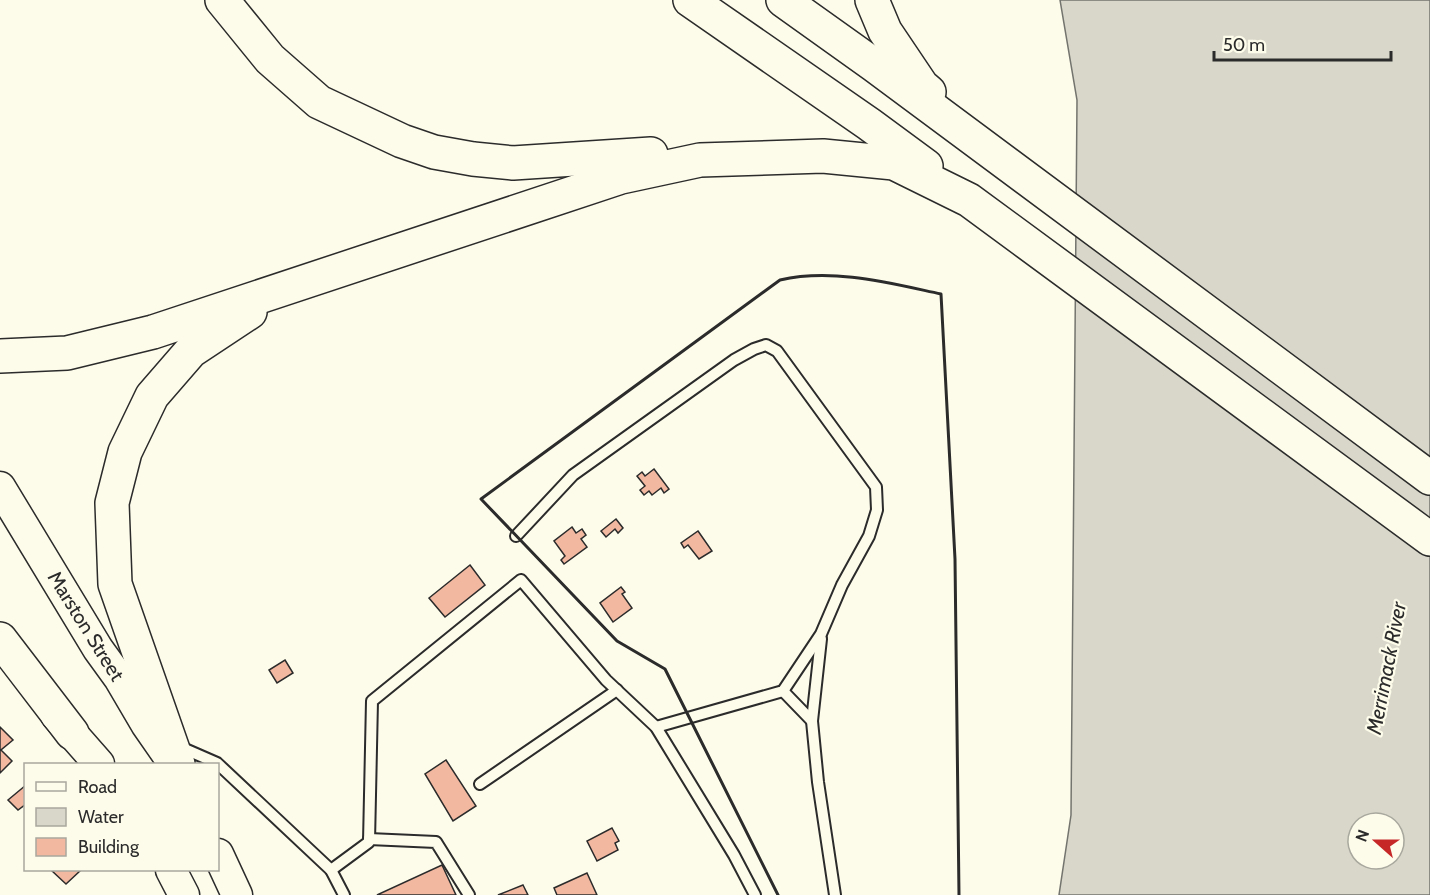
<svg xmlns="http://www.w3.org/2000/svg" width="1430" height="895" font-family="Cabin,sans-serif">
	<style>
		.water { fill: #d8d7c9; stroke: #74746e; stroke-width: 1.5; fill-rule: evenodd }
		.building { fill: #f2b8a0; stroke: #2b2b2b; stroke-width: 1.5 }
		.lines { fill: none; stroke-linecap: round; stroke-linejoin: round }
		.service-casing { stroke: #2b2b2b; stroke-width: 14 }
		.secondary-casing { stroke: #2b2b2b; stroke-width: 33 }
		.motorway-casing { stroke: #2b2b2b; stroke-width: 36 }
		.service { stroke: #fdfbea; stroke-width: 10 }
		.secondary { stroke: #fdfbea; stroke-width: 30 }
		.motorway { stroke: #fdfbea; stroke-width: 33 }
		.wall { stroke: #2b2b2b; stroke-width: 3 }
		.labels { text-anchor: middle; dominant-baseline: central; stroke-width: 4.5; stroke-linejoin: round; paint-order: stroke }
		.street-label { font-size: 20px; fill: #2b2b2b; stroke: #fdfbea }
		.water-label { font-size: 21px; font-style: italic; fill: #2b2b2b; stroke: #fdfbea }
	</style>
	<rect width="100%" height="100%" fill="#fdfbea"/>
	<!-- water -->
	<path class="water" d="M1060 0H1430V895H1059L1071 815 1077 100ZM1358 823H1394V859H1358Z"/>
	<!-- building -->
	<g class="building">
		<polygon points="654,469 669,489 664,493 661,488 652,495 649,491 644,495 640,490 645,486 637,476 642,472 645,476"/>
		<polygon points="616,519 623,528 618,533 615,529 606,537 601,531"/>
		<polygon points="572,527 576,533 582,529 586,535 581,539 587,547 564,564 561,560 565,556 554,541"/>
		<polygon points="698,531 712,551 699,559 688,545 684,548 681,543"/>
		<polygon points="470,565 485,585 445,617 429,598"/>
		<polygon points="621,587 625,592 622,594 632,608 613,622 600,603"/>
		<polygon points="285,660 293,673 277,683 269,670"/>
		<polygon points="0,727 13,740 1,750 12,761 0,773"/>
		<polygon points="446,760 476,806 453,821 425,774"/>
		<polygon points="26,785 26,804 18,810 8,800"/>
		<polygon points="612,828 619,841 615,843 618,850 597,861 587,841"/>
		<polygon points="442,865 456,895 377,895"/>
		<polygon points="51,870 81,870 66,884"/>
		<polygon points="587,873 597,895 557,895 554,888"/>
		<polygon points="523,885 528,895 498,895"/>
	</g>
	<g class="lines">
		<!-- service casing -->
		<g class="service-casing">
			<g id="service">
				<polyline points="516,536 573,475 734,360 754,349 766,345 777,351 876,487 877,510 869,536 842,585 821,634 783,691 656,727"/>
				<polyline points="821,639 812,721 818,782 835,895"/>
				<polyline points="783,691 812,721"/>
				<polyline points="178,746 217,763 331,870 344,895"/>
				<polyline points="480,784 617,690"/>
				<polyline points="369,839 436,842 469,895"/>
				<polyline points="331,870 369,842 372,701 521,580 606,680 656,727 734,855 755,895"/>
			</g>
		</g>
		<!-- secondary casing -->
		<g class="secondary-casing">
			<g id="secondary">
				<polyline points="0,487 98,649 119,678 146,724 171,760"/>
				<polyline points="56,715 99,764"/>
				<polyline points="218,854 237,895"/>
				<polyline points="171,870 184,895"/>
			</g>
		</g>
		<!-- motorway casing -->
		<g class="motorway-casing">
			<g id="motorway">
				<polyline points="222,0 270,59 319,102 402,141 434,152 473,159 513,163 651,154"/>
				<polyline points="690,0 869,124 926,166"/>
				<polyline points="783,0 874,65 1430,478"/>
				<polyline points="872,0 885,31 922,86 929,92"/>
				<polyline points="0,356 67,353 153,332 621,177 700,160 823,156 894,163 969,200 1430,539"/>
				<polyline points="0,639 72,733"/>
				<polyline points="178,764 115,584 112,503 125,452 152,396 191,351 250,312"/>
			</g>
		</g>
		<!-- service -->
		<use href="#service" class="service"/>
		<!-- secondary -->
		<use href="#secondary" class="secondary"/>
		<!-- motorway -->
		<use href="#motorway" class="motorway"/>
		<!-- wall -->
		<path class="wall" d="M778 895 665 669 617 641 481 499 780 280C833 268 889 283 941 294L955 559 959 895"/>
	</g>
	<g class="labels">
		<!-- street labels -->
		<g class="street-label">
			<text transform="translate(86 626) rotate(58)">Marston Street</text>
		</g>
		<!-- water labels -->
		<g class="water-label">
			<text transform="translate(1386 668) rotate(-79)">Merrimack River</text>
		</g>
	</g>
	<!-- legend -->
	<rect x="24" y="763" width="195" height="108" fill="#fdfbea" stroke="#a9a89e" stroke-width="1.5"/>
	<rect x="36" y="782" width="30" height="9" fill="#fdfbea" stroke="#a9a89e" stroke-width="1.5"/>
	<text x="78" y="793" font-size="18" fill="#2b2b2b">Road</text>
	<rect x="36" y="808" width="30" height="18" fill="#d8d7c9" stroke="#a9a89e" stroke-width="1.5"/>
	<text x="78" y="823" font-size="18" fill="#2b2b2b">Water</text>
	<rect x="36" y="838" width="30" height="18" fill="#f2b8a0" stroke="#a9a89e" stroke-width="1.5"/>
	<text x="78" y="853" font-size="18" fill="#2b2b2b">Building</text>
	<!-- north arrow -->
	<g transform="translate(1376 841) rotate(291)"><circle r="28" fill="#fdfbea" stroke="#a9a89e" stroke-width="1.5"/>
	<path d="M0-4.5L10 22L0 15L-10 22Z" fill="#c62828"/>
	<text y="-9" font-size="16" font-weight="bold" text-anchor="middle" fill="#2b2b2b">N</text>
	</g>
	<!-- scale -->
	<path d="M1214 51v9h177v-9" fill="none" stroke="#2b2b2b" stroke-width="3"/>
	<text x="1223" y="51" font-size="18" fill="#2b2b2b" stroke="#fdfbea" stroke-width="4.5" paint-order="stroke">50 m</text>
</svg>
